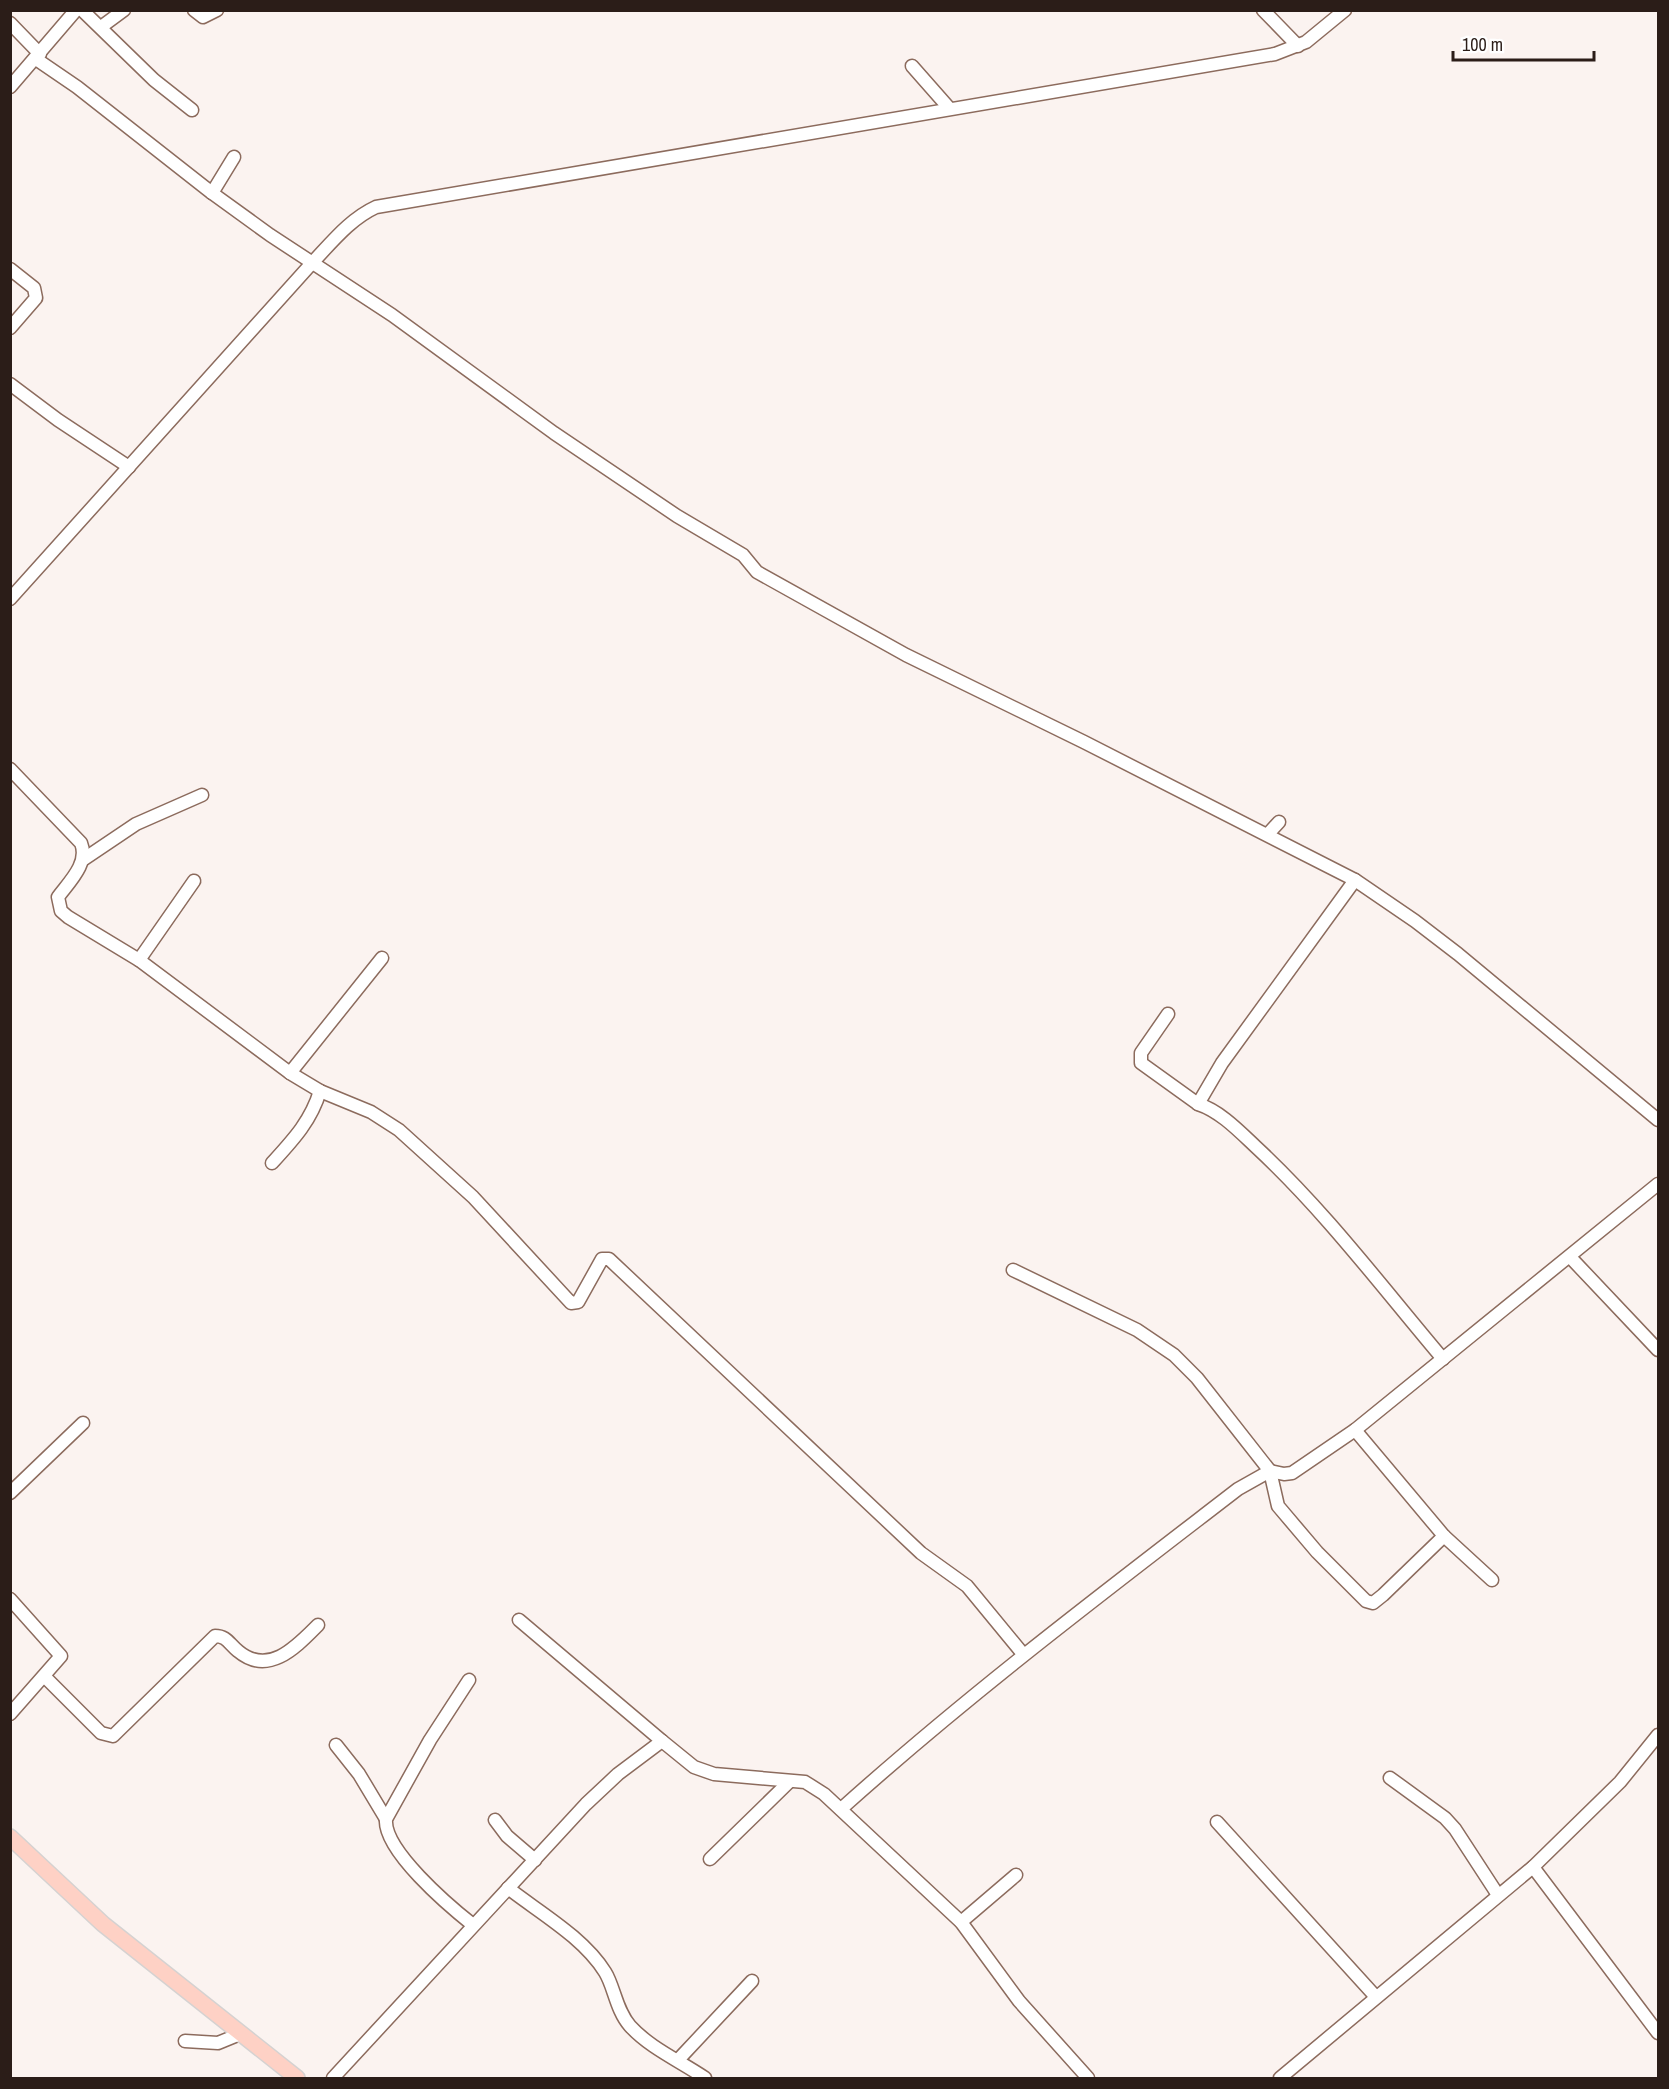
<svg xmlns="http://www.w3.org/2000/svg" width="1669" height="2089" font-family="'Archivo Narrow',sans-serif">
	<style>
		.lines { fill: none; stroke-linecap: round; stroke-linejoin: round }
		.minor-casing { stroke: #8c6b5d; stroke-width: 15 }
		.major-casing { stroke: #d5d2d1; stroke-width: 18 }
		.minor { stroke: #fff; stroke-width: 12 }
		.major { stroke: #fed1c5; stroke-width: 15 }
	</style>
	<rect width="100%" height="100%" fill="#fbf3f0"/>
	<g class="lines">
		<!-- minor casing -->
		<g class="minor-casing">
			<g id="minor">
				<polyline points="82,10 154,80 192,110"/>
				<polyline points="194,10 203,17 217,10"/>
				<polyline points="1263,10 1298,46"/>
				<polyline points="10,23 40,54"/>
				<polyline points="101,27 124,10"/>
				<polyline points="36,59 77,87 212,193 270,235 392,315 554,433 677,516 743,555 757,572 906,655 1084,742 1355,880 1415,921 1458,954 1658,1120"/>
				<polyline points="912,66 949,108"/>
				<polyline points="10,87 76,10"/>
				<polyline points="212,193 234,157"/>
				<polyline points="10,269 34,288 36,298 10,328"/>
				<polyline points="10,384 58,420 129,467"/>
				<path d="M10 599 312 263C332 242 350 219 376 207L1275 54 1306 42 1345 10"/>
				<path d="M10 769 81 843C89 863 70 881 58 897L61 911 68 917 139 960 290 1073 320 1091 371 1112 399 1130 473 1197 571 1303 578 1302 602 1259H609L921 1553 967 1586 1023 1654"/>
				<polyline points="1268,834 1279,822"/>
				<polyline points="84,859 136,824 202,795"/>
				<path d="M1355 880 1222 1063 1198 1104C1220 1111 1239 1131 1256 1147 1325 1211 1382 1287 1443 1359"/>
				<polyline points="139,960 194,881"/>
				<polyline points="1168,1014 1141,1053 1141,1063 1198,1104"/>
				<polyline points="290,1073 382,958"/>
				<path d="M272 1163C293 1140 311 1121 320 1091"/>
				<polyline points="1571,1258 1658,1350"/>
				<polyline points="1013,1270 1137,1330 1174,1355 1197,1378 1270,1471 1278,1506 1317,1552 1366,1601 1373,1603 1383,1595 1444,1536"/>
				<polyline points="1355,1430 1444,1536 1492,1580"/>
				<polyline points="10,1493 83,1423"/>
				<polyline points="10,1599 61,1656 10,1714"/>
				<polyline points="519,1620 662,1741"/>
				<path d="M45 1677 101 1733 113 1736 215 1636C227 1636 229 1644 238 1651 269 1677 297 1646 318 1625"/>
				<path d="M469 1680 430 1740 386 1819C383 1850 449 1906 473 1925"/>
				<polyline points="336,1745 359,1774 386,1819"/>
				<polyline points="1390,1778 1445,1818 1455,1829 1498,1895"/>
				<path d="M841 1809C968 1695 1103 1593 1238 1489L1270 1471 1284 1474 1292 1473 1355 1430 1658 1184"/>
				<polyline points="495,1820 507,1836 535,1860"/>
				<polyline points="1217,1822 1376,1997"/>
				<polyline points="710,1859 789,1782"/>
				<polyline points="1533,1867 1658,2033"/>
				<path d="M508 1888C540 1913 583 1937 605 1972 614 1986 616 2010 630 2026 650 2048 680 2061 705 2078"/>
				<polyline points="961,1922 1016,1875"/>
				<polyline points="185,2041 218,2043 240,2034"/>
				<polyline points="678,2060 752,1981"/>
				<polyline points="333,2078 586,1804 618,1774 662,1741 694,1767 714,1774 805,1782 824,1794 961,1922 1019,2001 1088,2078"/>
				<polyline points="1280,2078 1533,1867 1620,1782 1658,1735"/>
			</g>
		</g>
		<!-- major casing -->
		<g class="major-casing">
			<polyline id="major" points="10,1837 103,1924 297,2078"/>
		</g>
		<!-- minor -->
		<use href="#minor" class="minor"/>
		<!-- major -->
		<use href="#major" class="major"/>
	</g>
	<!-- border -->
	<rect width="1669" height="2089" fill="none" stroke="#2b1d18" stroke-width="24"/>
	<!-- scale -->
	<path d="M1453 51v9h141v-9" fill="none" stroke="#2b1d18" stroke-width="3"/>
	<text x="1462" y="51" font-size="18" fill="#2b1d18" stroke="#ffffff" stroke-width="4.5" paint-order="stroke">100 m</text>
</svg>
